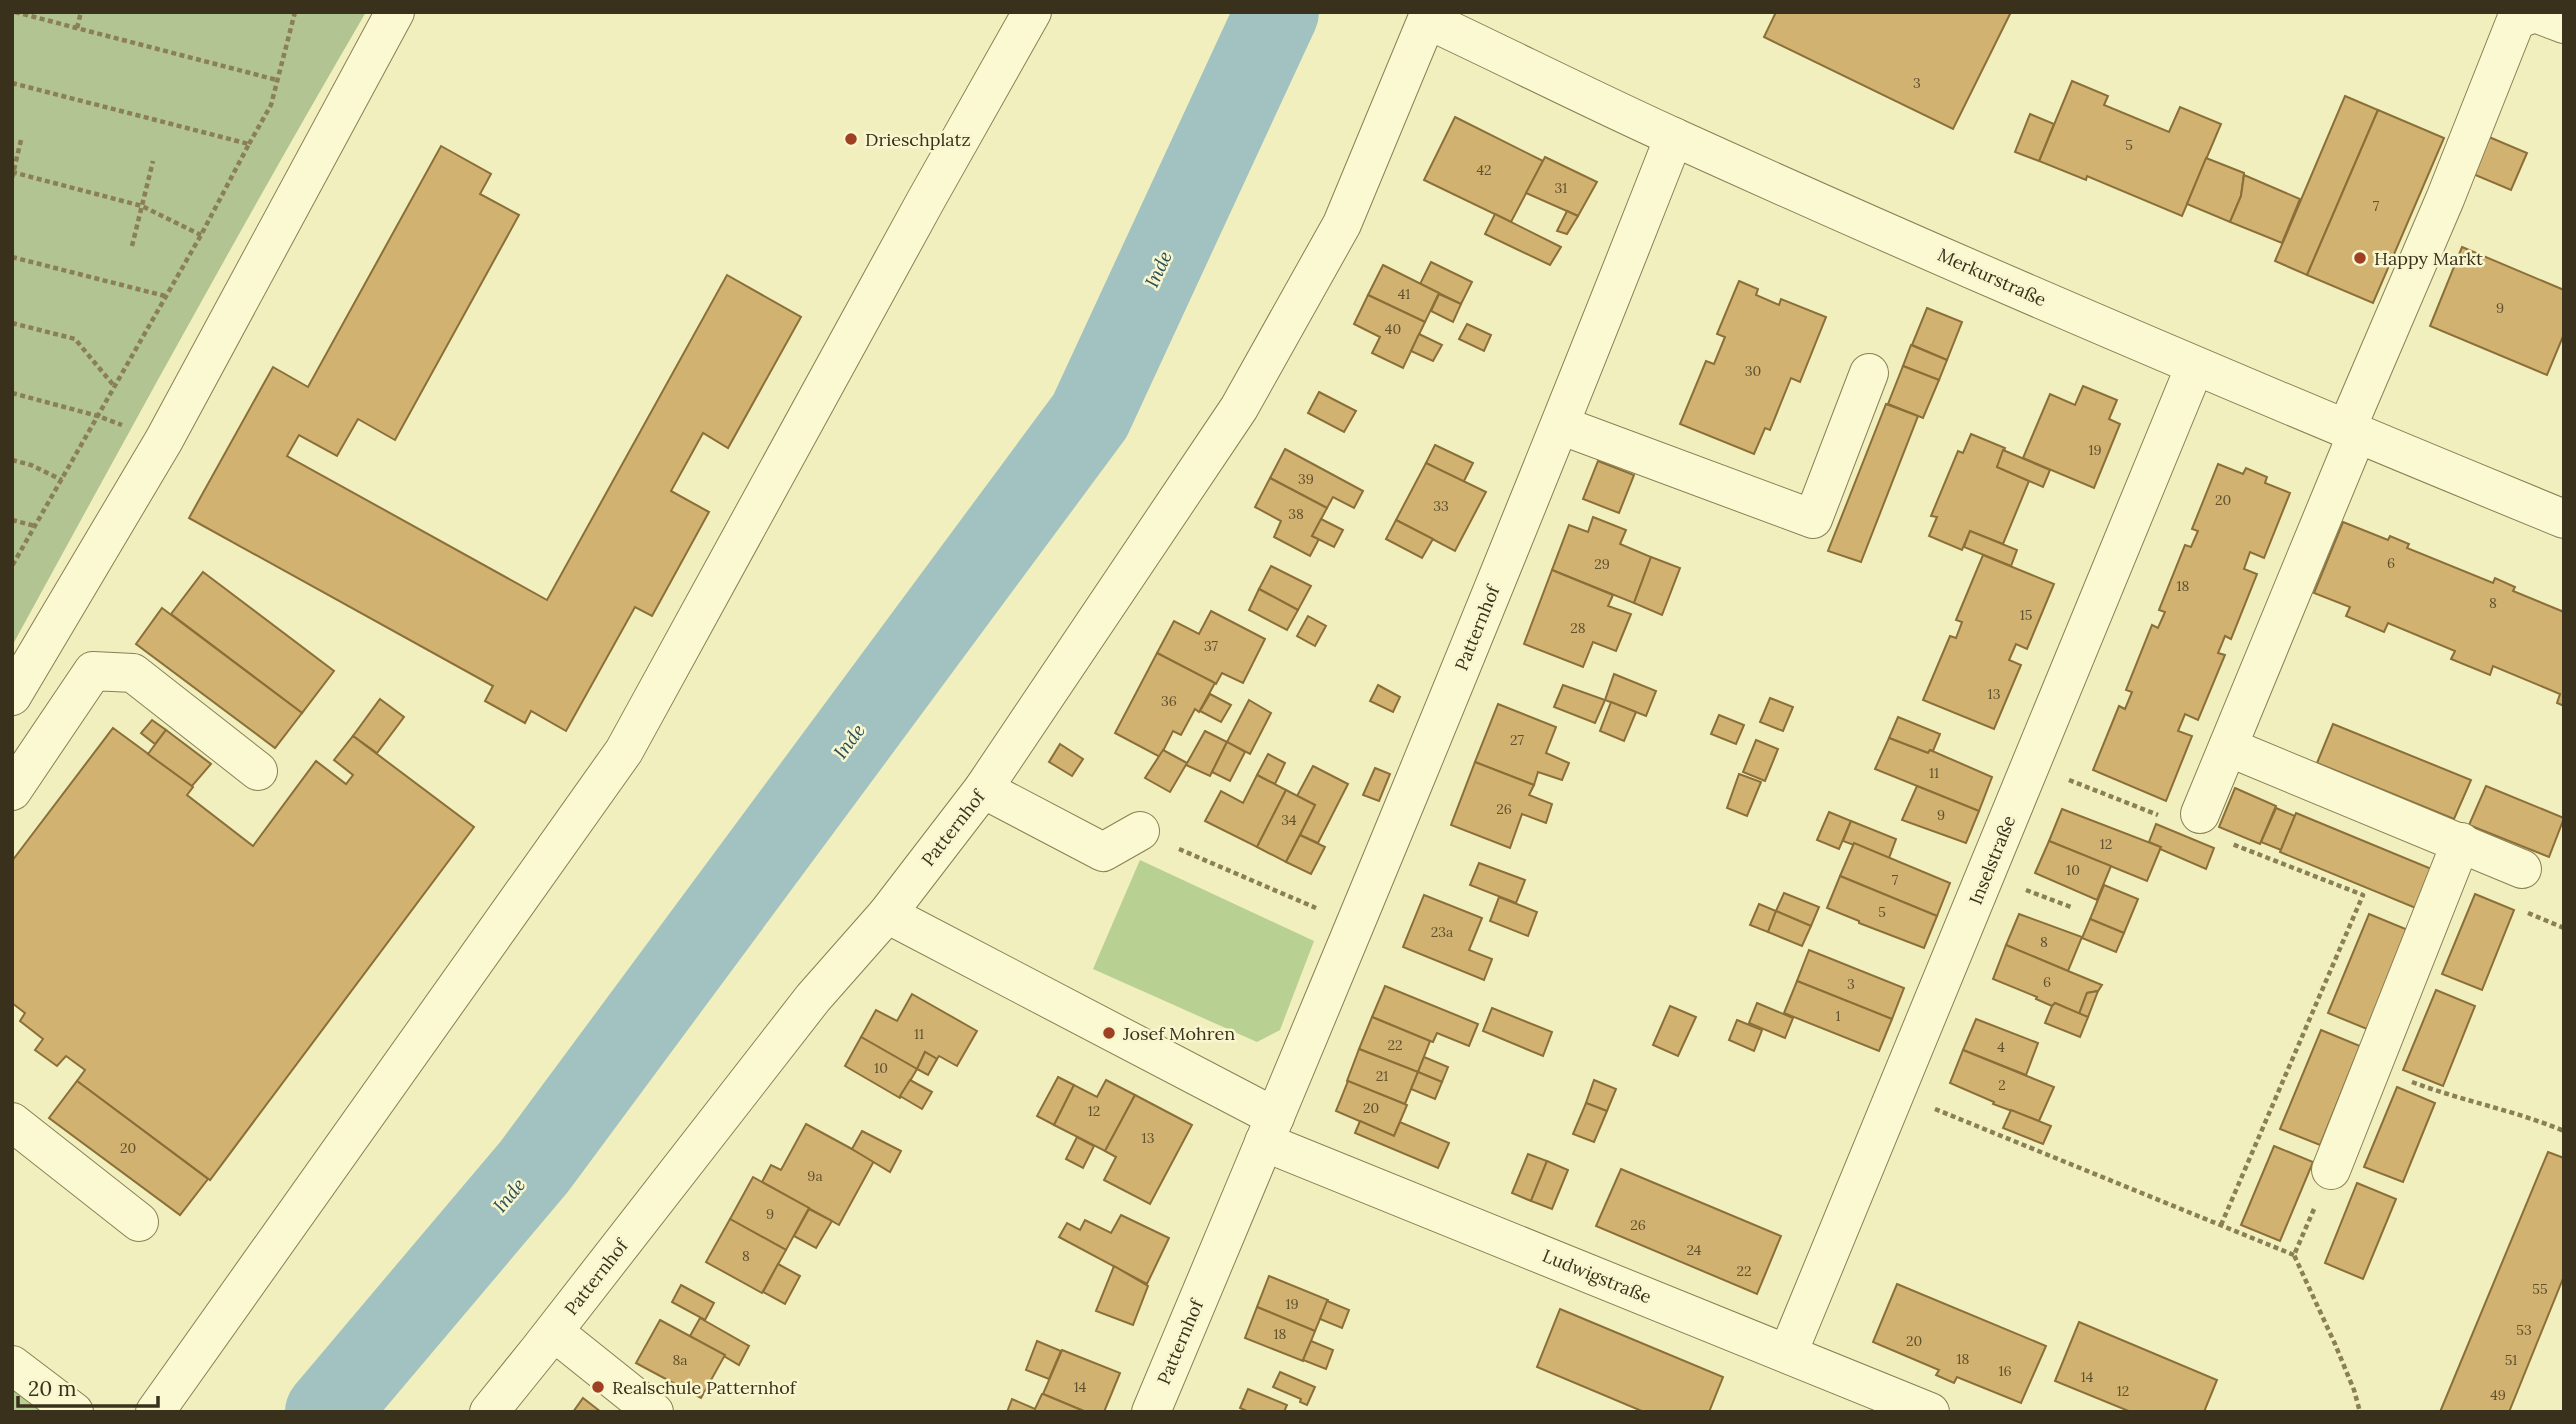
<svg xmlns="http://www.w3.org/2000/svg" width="2576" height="1424" font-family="Lora,serif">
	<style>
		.green { fill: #b8d091 }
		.cemetery { fill: #b1c491 }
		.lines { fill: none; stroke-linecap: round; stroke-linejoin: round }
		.river { stroke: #a2c2c1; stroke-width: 84 }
		.building { fill: #d2b270; stroke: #8b6f39; stroke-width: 2 }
		.minor-casing { stroke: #8a7f55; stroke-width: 40 }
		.path { stroke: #8a7f55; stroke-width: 4.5; stroke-dasharray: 5 3.5; stroke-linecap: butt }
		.minor { stroke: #fbf9d1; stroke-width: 38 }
		.poi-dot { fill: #9e4021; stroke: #f8f6ce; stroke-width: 2.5 }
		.labels { text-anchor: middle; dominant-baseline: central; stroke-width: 5; stroke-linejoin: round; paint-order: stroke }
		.number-label { font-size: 14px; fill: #5f5130 }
		.poi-label { font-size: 18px; fill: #39311b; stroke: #f8f6ce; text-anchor: start }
		.street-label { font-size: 18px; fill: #39311b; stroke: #f8f6ce }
		.water-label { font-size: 19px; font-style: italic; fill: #29505a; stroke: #f8f6ce }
	</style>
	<rect width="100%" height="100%" fill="#f1efbe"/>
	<!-- green -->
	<g class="green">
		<polygon points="1140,860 1314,941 1280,1030 1257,1042 1093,969"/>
		<polygon points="12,1388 43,1412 12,1412"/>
	</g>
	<!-- cemetery -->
	<path class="cemetery" d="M12 12H366C244 221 128 434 12 646Z"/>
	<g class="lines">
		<!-- river -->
		<polyline class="river" points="327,1412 534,1167 1090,416 1277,12"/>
	</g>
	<!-- building -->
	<g class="building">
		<polygon points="1776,12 2011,12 1953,129 1764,37"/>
		<polygon points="2072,81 2108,96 2104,105 2169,132 2180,107 2221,124 2182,216 2087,176 2086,180 2039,161"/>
		<polygon points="2345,96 2378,110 2307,275 2275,261"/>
		<polygon points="2378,110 2444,138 2373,303 2307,275"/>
		<polygon points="2030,114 2054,124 2039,161 2015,152"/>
		<polygon points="1455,117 1543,161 1511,222 1424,180"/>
		<polygon points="2489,137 2527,153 2511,190 2473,174"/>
		<polygon points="441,146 491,174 480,194 519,215 395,440 358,419 337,456 299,435 287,456 547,600 727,275 801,317 728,448 703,433 671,491 709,512 652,616 635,607 566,731 531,711 525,723 485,701 493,686 189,518 273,367 308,387"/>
		<polygon points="1545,157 1597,182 1578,216 1526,193"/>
		<polygon points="2206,158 2244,173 2241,196 2230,222 2187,204"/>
		<polygon points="2244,175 2300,199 2282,243 2230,222 2241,196"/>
		<polygon points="1567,211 1578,216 1567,234 1557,231"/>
		<polygon points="1495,214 1561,247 1550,265 1485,234"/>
		<polygon points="2462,247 2564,290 2564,334 2547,375 2430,326"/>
		<polygon points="1431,262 1472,282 1461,304 1420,284"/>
		<polygon points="1383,265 1439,293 1425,322 1368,295"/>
		<polygon points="1739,281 1758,289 1756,295 1779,305 1781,299 1826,317 1800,382 1791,378 1770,430 1765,428 1754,454 1680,424 1706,361 1714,364 1725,337 1717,334"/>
		<polygon points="1439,294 1461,304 1453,322 1431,311"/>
		<polygon points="1368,295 1425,322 1403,368 1372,353 1380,337 1354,324"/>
		<polygon points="1927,308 1962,322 1947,360 1912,345"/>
		<polygon points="1467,324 1491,335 1484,351 1459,339"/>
		<polygon points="1419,334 1442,345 1433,361 1411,351"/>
		<polygon points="1911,345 1947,360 1939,380 1903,366"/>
		<polygon points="1903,366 1939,380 1923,418 1888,404"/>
		<polygon points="2083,386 2117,400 2109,419 2120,424 2094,488 2023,458 2050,394 2075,405"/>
		<polygon points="1319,392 1356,411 1344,432 1308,413"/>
		<polygon points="1886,404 1918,416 1861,562 1828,551"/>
		<polygon points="1971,434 2005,448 1997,467 2029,481 2003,544 1970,531 1962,550 1929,536 1937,517 1931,516 1958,451 1963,453"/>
		<polygon points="1435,445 1473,463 1463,483 1426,463"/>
		<polygon points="1285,449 1363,491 1354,508 1333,497 1327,508 1270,478"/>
		<polygon points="2003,450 2050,470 2043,487 1997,467"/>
		<polygon points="1598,461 1634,475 1619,513 1583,499"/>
		<polygon points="1426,463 1486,492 1455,551 1396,520"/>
		<polygon points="2218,464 2243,474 2246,468 2267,477 2265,483 2290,493 2264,558 2250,552 2244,569 2257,574 2231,639 2225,636 2218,653 2225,655 2198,720 2185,714 2178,731 2192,736 2166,801 2093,770 2119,706 2125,709 2132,692 2126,690 2152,625 2158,628 2165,612 2159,610 2185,545 2191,547 2198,531 2192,529"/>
		<polygon points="1270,478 1327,508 1312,536 1319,539 1310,556 1274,537 1281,521 1255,507"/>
		<polygon points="1593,517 1626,530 1620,544 1651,557 1634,603 1552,570 1569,525 1588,532"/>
		<polygon points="1321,519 1343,530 1334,547 1312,536"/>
		<polygon points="1396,520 1433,539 1422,558 1386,539"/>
		<polygon points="2343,522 2388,540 2390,536 2409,544 2407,548 2493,583 2495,578 2515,587 2513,591 2564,612 2564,706 2557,703 2560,694 2493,666 2490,675 2451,659 2455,651 2388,623 2384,632 2346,616 2350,607 2314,593"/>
		<polygon points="1970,531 2017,550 2011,566 1964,547"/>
		<polygon points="1983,555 2054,584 2027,649 2016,644 2009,660 2021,665 1994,729 1923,700 1950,636 1956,638 1962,622 1956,620"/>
		<polygon points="1651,557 1680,568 1662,615 1634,603"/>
		<polygon points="1271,566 1311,586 1298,610 1259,589"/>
		<polygon points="1552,570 1613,595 1608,606 1631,614 1616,651 1593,642 1583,667 1524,644"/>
		<polygon points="203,572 334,671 302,713 171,614"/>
		<polygon points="1259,589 1298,610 1287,630 1249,610"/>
		<polygon points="162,608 302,713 275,748 136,644"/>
		<polygon points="1211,611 1265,639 1243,683 1222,673 1216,684 1157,653 1174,621 1199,634"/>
		<polygon points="1308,616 1326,626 1315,646 1297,636"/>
		<polygon points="1157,653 1215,683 1199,712 1195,709 1181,735 1173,731 1160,757 1115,733"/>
		<polygon points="1614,674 1656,691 1646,716 1605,700"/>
		<polygon points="1378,685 1400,697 1393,712 1370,701"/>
		<polygon points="1563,685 1605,700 1595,723 1554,707"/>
		<polygon points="1210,694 1231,705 1221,722 1200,711"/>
		<polygon points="1770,698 1793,707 1783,731 1760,722"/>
		<polygon points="380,699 404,717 377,753 353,736"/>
		<polygon points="1249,700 1271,713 1250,754 1227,742"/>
		<polygon points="1611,702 1636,712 1624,741 1600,731"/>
		<polygon points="1498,704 1556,727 1546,753 1569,763 1562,780 1538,772 1534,785 1475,762"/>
		<polygon points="1719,715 1744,725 1736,744 1711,734"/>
		<polygon points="1898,717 1940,734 1933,751 1930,750 1928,753 1889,738"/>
		<polygon points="152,720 166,730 155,744 141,733"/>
		<polygon points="2333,724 2471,780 2454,819 2317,763"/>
		<polygon points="113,728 192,786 193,787 187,795 253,846 316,761 346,784 353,775 334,760 353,736 474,827 210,1180 77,1081 85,1070 66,1056 57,1066 35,1050 43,1039 20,1021 25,1013 12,1003 12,861"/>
		<polygon points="166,730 211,764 192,786 148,754"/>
		<polygon points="1205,731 1227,742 1210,776 1186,765"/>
		<polygon points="1889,738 1928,753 1930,750 1992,777 1979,811 1875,769"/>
		<polygon points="1756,740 1778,749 1765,781 1743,772"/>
		<polygon points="1227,742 1245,752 1230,781 1212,772"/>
		<polygon points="1060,744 1083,759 1072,776 1049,762"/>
		<polygon points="1163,750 1187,763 1170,792 1145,778"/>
		<polygon points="1268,754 1285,763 1275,784 1257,775"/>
		<polygon points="1475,762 1534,785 1529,795 1552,804 1546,823 1522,814 1510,848 1451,825"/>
		<polygon points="1313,766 1348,784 1318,843 1300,835 1315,805 1297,796"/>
		<polygon points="1375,768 1390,774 1379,801 1363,795"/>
		<polygon points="1739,774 1761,782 1747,816 1727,808"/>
		<polygon points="1257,775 1286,790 1257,847 1205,821 1221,791 1243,803"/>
		<polygon points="1917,786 1979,811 1966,843 1902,820"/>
		<polygon points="2486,786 2564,818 2549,857 2469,825"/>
		<polygon points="2235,788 2276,806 2260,844 2219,827"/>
		<polygon points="1286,790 1315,805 1286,862 1257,847"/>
		<polygon points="2276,808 2295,816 2281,850 2261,842"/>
		<polygon points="2062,809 2161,847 2147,881 2049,841"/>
		<polygon points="1829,812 1851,821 1839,849 1817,840"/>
		<polygon points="2296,813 2434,870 2418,909 2280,852"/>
		<polygon points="1851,821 1896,839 1889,858 1843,841"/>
		<polygon points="2156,824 2214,848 2206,869 2160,849 2161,847 2149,842"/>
		<polygon points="1300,835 1325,847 1311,874 1286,862"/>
		<polygon points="2049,841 2111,866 2097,900 2035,873"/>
		<polygon points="1854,843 1950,883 1937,916 1840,876"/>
		<polygon points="1479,863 1525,880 1516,903 1470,885"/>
		<polygon points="1840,876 1937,916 1924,948 1859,923 1859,921 1827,908"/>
		<polygon points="2104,885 2138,899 2124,933 2090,919"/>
		<polygon points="1784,893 1819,907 1811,926 1776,911"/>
		<polygon points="2475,894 2514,910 2482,990 2442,974"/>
		<polygon points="1424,895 1482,918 1469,950 1492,959 1484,980 1403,947"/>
		<polygon points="1499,897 1537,912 1528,936 1490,921"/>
		<polygon points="1759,904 1776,911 1768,932 1750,925"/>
		<polygon points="1776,911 1811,926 1802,946 1768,932"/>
		<polygon points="2019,914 2082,937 2068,971 2006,945"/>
		<polygon points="2369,914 2408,930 2367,1029 2328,1013"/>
		<polygon points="2090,919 2124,933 2116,952 2082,938"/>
		<polygon points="2006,945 2068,971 2102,985 2098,991 2087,993 2079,1014 2055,1003 2052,1006 2036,999 2037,997 1993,979"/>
		<polygon points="1809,950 1904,988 1892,1019 1797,981"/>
		<polygon points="1797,981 1892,1019 1879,1051 1784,1013"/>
		<polygon points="1385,986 1478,1024 1469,1046 1437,1033 1433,1042 1430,1041 1372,1017"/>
		<polygon points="2436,990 2475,1006 2443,1086 2403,1070"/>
		<polygon points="2098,991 2088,1017 2079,1014 2087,993"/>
		<polygon points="912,994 977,1031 957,1066 939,1056 937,1059 925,1052 917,1069 861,1037 876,1010 897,1021"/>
		<polygon points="1757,1003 1793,1018 1785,1038 1749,1023"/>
		<polygon points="2055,1003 2088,1017 2080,1037 2045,1023 2052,1006"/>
		<polygon points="1670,1006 1696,1017 1678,1056 1653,1045"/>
		<polygon points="1492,1008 1552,1032 1543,1056 1483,1031"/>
		<polygon points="1372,1017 1430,1041 1418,1072 1359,1049"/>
		<polygon points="1976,1019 2038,1043 2026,1075 1963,1050"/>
		<polygon points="1737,1020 1762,1030 1754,1051 1729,1040"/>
		<polygon points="2321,1030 2360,1046 2320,1145 2280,1129"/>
		<polygon points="861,1037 917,1069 900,1098 845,1066"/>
		<polygon points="1359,1049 1418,1072 1405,1104 1347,1081"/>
		<polygon points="1963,1050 2054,1087 2039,1121 1993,1104 1994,1102 1950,1083"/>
		<polygon points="925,1052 937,1059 928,1075 917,1069"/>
		<polygon points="1424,1057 1448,1067 1442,1082 1418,1072"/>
		<polygon points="1418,1072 1442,1082 1435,1099 1411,1089"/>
		<polygon points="1058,1077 1074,1085 1054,1125 1037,1116"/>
		<polygon points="910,1080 932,1092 922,1109 900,1096"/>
		<polygon points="1106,1080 1135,1095 1105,1151 1054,1125 1074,1085 1097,1097"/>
		<polygon points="1594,1080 1616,1089 1607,1111 1586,1103"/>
		<polygon points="77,1081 208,1179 180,1215 49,1118"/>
		<polygon points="1348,1081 1407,1105 1394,1136 1336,1111"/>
		<polygon points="2397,1087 2435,1103 2403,1182 2364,1167"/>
		<polygon points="1135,1095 1192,1125 1150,1204 1104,1180 1116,1157 1105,1151"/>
		<polygon points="1586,1103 1607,1111 1594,1142 1573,1134"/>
		<polygon points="2011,1110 2051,1126 2043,1144 2003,1128"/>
		<polygon points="1360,1121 1394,1136 1400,1122 1449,1143 1438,1168 1355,1133"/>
		<polygon points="806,1124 874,1161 839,1225 762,1182 771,1165 781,1170"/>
		<polygon points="862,1131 901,1151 890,1172 852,1149"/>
		<polygon points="1077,1137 1094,1146 1083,1168 1066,1159"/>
		<polygon points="2274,1146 2313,1162 2280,1241 2241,1225"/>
		<polygon points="2548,1152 2564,1158 2564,1276 2509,1412 2440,1412"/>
		<polygon points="1528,1154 1547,1161 1531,1201 1512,1193"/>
		<polygon points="1547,1161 1568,1170 1552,1209 1531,1201"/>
		<polygon points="1621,1169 1781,1236 1757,1294 1596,1226"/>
		<polygon points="753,1177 809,1208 786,1250 730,1219"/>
		<polygon points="2357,1183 2396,1199 2363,1279 2325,1263"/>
		<polygon points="809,1209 832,1221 816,1248 794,1236"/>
		<polygon points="1121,1215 1169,1238 1147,1284 1059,1237 1067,1223 1080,1230 1085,1220 1111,1233"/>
		<polygon points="730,1219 786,1250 762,1293 706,1262"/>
		<polygon points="778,1264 800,1276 785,1304 763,1292"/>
		<polygon points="1114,1266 1148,1286 1133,1325 1096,1311"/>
		<polygon points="1269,1276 1328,1300 1315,1331 1257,1307"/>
		<polygon points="1897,1284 2046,1346 2021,1403 1957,1377 1954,1383 1936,1375 1939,1370 1873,1342"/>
		<polygon points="681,1285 714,1303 705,1320 672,1302"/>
		<polygon points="1327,1301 1349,1310 1342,1328 1320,1319"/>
		<polygon points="1257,1307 1315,1331 1303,1361 1245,1338"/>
		<polygon points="1560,1309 1723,1377 1709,1412 1644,1412 1537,1367"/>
		<polygon points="700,1318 749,1346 739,1365 690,1336"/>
		<polygon points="660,1320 725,1355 701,1398 636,1363"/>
		<polygon points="2079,1322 2217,1380 2204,1412 2131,1412 2055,1381"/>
		<polygon points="1037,1341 1061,1351 1049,1379 1026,1370"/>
		<polygon points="1311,1341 1333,1350 1326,1369 1303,1360"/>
		<polygon points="1062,1350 1120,1373 1104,1412 1086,1412 1043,1394"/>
		<polygon points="1280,1372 1315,1387 1307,1405 1300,1402 1301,1399 1273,1387"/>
		<polygon points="1248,1389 1287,1405 1284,1412 1249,1412 1240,1408"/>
		<polygon points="1042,1394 1043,1394 1086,1412 1007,1412 1012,1399 1035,1409"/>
		<polygon points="583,1398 601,1412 573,1412"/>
	</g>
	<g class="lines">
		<!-- minor casing -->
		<g class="minor-casing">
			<g id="minor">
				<path d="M1428 20C1511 59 1592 100 1676 138 1969 271 2266 397 2564 519"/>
				<polyline points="1560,425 1813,519 1869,373"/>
				<polyline points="2346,430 2445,199 2516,20 2535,13 2564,24"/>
				<polyline points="12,696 164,440 395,12"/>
				<polyline points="2228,747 2522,869"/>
				<polyline points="983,789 1103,852 1140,831"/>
				<polyline points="12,791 93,671 133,673 258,771"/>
				<polyline points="2200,814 2357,434"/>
				<polyline points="887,914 1275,1117"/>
				<polyline points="12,1122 139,1222"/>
				<polyline points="1264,1142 1930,1412"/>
				<polyline points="2331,1170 2461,842"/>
				<polyline points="554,1332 654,1412"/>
				<polyline points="1788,1353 2195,366"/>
				<polyline points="12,1365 74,1412"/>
				<polyline points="155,1412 624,751 926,200 1032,12"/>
				<polyline points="489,1412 539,1350 813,998 887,914 983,789 1239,408 1342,224 1430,12"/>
				<path d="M1151 1412C1329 989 1506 565 1674 137"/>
			</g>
		</g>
		<!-- path -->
		<g class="path">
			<polyline points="15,12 277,80"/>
			<polyline points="77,28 81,12"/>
			<polyline points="12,83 249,144 201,235 12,566"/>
			<polyline points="249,144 271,105 295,12"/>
			<polyline points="12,172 142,206 201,235"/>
			<polyline points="12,178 21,140"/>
			<polyline points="132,246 153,161"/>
			<polyline points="12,257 165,296"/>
			<polyline points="12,323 75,339 115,387"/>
			<polyline points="12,393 98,416 122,425"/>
			<polyline points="12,460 31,465 62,480"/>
			<polyline points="12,520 35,526"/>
			<polyline points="2069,780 2158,815"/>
			<polyline points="1179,849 1316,908"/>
			<polyline points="2026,890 2071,907"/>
			<polyline points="2528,913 2564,928"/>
			<path d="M2412 1082C2462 1101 2514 1110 2564 1131"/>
			<polyline points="1935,1109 2294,1255"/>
			<polyline points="2314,1209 2294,1255 2335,1344 2354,1390 2360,1412"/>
			<polyline points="2221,1225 2363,895 2232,844"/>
		</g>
		<!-- minor -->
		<use href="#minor" class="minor"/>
	</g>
	<!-- markers -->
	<g class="poi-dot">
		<circle cx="851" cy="139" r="7"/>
		<circle cx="2360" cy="258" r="7"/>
		<circle cx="1109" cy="1033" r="7"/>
		<circle cx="598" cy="1387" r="7"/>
	</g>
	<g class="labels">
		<!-- number labels -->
		<g class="number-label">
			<text x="1917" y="83">3</text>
			<text x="2129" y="145">5</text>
			<text x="1484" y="170">42</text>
			<text x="1561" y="188">31</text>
			<text x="2376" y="206">7</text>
			<text x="1404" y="294">41</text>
			<text x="2500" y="308">9</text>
			<text x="1393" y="329">40</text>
			<text x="1753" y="371">30</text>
			<text x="2095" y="450">19</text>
			<text x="1306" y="479">39</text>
			<text x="2223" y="500">20</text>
			<text x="1441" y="506">33</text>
			<text x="1296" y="514">38</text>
			<text x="2391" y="563">6</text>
			<text x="1602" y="564">29</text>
			<text x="2183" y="586">18</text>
			<text x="2493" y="603">8</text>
			<text x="2026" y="615">15</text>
			<text x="1578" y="628">28</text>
			<text x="1211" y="646">37</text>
			<text x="1994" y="694">13</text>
			<text x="1169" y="701">36</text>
			<text x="1517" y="740">27</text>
			<text x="1934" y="773">11</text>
			<text x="1504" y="809">26</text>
			<text x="1941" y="815">9</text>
			<text x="1289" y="820">34</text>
			<text x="2106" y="844">12</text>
			<text x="2073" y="870">10</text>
			<text x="1895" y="880">7</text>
			<text x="1882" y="912">5</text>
			<text x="1442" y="932">23a</text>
			<text x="2044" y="942">8</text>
			<text x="2047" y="982">6</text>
			<text x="1851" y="984">3</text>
			<text x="1838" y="1016">1</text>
			<text x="919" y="1034">11</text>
			<text x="1395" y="1045">22</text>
			<text x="2001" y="1047">4</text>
			<text x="881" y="1068">10</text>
			<text x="1382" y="1076">21</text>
			<text x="2002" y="1085">2</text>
			<text x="1371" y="1108">20</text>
			<text x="1094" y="1111">12</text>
			<text x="1148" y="1138">13</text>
			<text x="128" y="1148">20</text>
			<text x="815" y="1176">9a</text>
			<text x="770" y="1214">9</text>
			<text x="1638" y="1225">26</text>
			<text x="1694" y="1250">24</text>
			<text x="746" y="1256">8</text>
			<text x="1744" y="1271">22</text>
			<text x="2540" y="1289">55</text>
			<text x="1292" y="1304">19</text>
			<text x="2524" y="1330">53</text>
			<text x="1280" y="1334">18</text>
			<text x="1914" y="1341">20</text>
			<text x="1963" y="1359">18</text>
			<text x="680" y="1360">8a</text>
			<text x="2511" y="1360">51</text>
			<text x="2005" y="1371">16</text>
			<text x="2087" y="1377">14</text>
			<text x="1080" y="1387">14</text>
			<text x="2123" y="1391">12</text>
			<text x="2498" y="1395">49</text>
		</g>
		<!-- poi labels -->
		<g class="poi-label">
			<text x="865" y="139">Drieschplatz</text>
			<text x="2374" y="258">Happy Markt</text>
			<text x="1123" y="1033">Josef Mohren</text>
			<text x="612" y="1387">Realschule Patternhof</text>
		</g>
		<!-- street labels -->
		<g class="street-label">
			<text transform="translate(1992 277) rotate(24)">Merkurstraße</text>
			<text transform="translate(1477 628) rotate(-68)">Patternhof</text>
			<text transform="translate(953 828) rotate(-52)">Patternhof</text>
			<text transform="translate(1992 860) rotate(-68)">Inselstraße</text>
			<text transform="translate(1597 1276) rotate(22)">Ludwigstraße</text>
			<text transform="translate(596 1277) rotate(-52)">Patternhof</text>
			<text transform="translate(1180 1342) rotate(-67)">Patternhof</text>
		</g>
		<!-- water labels -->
		<g class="water-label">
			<text transform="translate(1158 269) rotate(-65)">Inde</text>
			<text transform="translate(849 741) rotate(-53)">Inde</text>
			<text transform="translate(509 1195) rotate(-50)">Inde</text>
		</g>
	</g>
	<!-- border -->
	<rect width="2576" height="1424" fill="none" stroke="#39311b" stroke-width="28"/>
	<!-- scale -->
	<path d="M18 1396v10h140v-10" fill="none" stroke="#39311b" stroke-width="3.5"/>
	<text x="28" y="1396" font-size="21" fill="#39311b" stroke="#f8f6ce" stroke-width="5" paint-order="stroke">20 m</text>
</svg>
